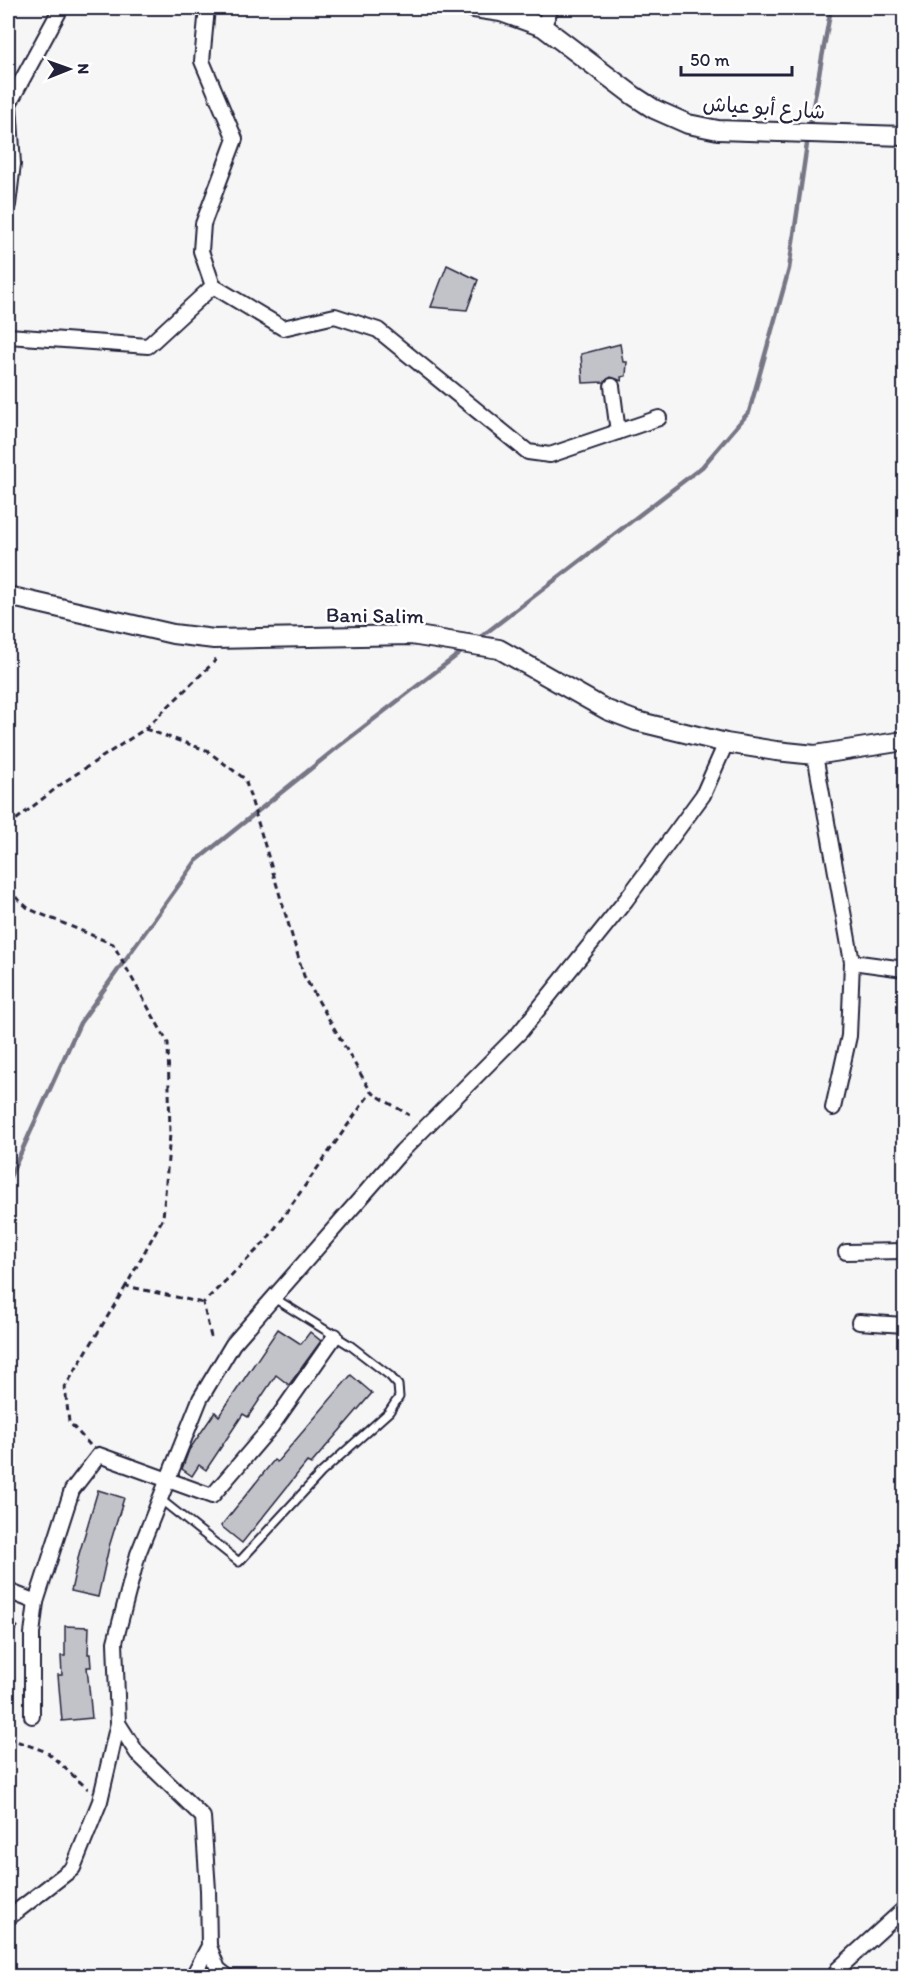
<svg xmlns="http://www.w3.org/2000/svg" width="912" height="1984" font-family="Itim,'Playpen Sans Arabic',sans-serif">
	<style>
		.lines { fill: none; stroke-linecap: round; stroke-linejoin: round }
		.stream { stroke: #767685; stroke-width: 4.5 }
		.building { fill: #c2c2c9; stroke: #22223b; stroke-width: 1.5 }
		.service-casing { stroke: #22223b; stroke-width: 11 }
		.minor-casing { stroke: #22223b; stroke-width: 18 }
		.tertiary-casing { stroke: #22223b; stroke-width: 22 }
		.path { stroke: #22223b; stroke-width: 3; stroke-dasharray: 6 4.5; stroke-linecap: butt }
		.service { stroke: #fff; stroke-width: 7 }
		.minor { stroke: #fff; stroke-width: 14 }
		.tertiary { stroke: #fff; stroke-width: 18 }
		.labels { text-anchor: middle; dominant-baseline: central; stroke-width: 5; stroke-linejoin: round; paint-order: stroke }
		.street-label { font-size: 21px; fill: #22223b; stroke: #fff }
	</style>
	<rect width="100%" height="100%" fill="#f6f6f7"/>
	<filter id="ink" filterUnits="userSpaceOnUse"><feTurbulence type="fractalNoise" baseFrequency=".0167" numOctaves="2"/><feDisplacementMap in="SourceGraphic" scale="12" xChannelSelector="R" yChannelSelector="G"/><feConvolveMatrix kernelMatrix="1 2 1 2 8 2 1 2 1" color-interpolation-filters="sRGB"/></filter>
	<g filter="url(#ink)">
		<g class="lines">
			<!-- stream -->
			<g class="stream">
				<polyline points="809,129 831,8"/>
				<polyline points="478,639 702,467 749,412 789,269 808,137"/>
				<polyline points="8,1181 80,1023 196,861 339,746 464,650"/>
			</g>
		</g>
		<!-- building -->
		<g class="building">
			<polygon points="447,265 478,280 467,310 431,307"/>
			<polygon points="620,344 623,362 627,362 626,376 621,377 622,381 611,377 604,382 583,383 581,354"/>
			<polygon points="278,1329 301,1344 310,1332 321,1341 289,1385 276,1375 248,1417 243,1414 206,1470 199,1465 192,1476 182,1469 189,1450 215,1412 219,1416"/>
			<polygon points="351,1375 372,1393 311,1464 307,1462 242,1543 221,1526 274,1460 277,1462"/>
			<polygon points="98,1490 124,1498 109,1547 98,1597 71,1591 79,1554"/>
			<polygon points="65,1626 89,1627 88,1654 90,1654 91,1667 87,1667 92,1718 62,1721 58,1675 62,1675 61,1656 65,1656"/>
		</g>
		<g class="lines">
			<!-- service casing -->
			<g class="service-casing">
				<polyline id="service" points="160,1499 239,1562 321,1473 389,1412 399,1397 398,1385 390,1376 351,1346 274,1298"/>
			</g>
			<!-- minor casing -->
			<g class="minor-casing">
				<g id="minor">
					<polyline points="207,8 202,61 235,139 203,224 201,251 213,286 283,328 335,316 378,330 528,452 550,455 659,418"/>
					<polyline points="543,27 551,8"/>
					<polyline points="8,205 13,164 9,104 61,8"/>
					<polyline points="8,336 148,346 213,286"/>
					<polyline points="612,386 618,432"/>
					<polyline points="815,755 852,962 849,1036 833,1108"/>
					<polyline points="852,962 904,969"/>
					<polyline points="846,1252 904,1251"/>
					<polyline points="859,1322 904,1325"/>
					<polyline points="8,1591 36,1602 72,1490 99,1455 212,1496 271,1427 335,1336"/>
					<polyline points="32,1716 32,1634 36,1602"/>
					<polyline points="118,1723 137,1753 203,1817 208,1890 209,1946 218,1969 227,1976"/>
					<polyline points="8,1918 73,1868 100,1801 118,1723 115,1642 138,1554 200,1399 233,1344 402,1151 520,1032 626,900 703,795 726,743"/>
					<polyline points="193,1976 209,1946"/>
					<polyline points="835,1976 838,1969 904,1909"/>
				</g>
			</g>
			<!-- tertiary casing -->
			<g class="tertiary-casing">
				<g id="tertiary">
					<polyline points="474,8 501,12 543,27 634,96 654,109 688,124 718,130 904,136"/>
					<polyline points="8,596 173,634 214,639 411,635 499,649 607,710 636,721 726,743 776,751 815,755 904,741"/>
				</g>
			</g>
			<!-- path -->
			<g class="path">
				<polyline points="145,729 206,750 245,779 304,976 371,1092 409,1115"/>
				<polyline points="8,826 64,782 145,729 215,661 214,655"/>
				<polyline points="8,890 29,909 113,944 168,1043 170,1134 163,1218 126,1286 203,1303"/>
				<polyline points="211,1337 203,1303 266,1241 371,1092"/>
				<polyline points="90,1445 69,1422 65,1387 126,1286"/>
				<polyline points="8,1639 18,1625"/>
				<polyline points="8,1738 47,1752 88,1789"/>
			</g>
			<!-- service -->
			<use href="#service" class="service"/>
			<!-- minor -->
			<use href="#minor" class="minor"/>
			<!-- tertiary -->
			<use href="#tertiary" class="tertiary"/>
		</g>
	</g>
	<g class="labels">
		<!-- street labels -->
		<g class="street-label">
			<text transform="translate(764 107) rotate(4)">شارع أبو عياش</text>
			<text transform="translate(375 615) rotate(1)">Bani Salim</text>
		</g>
	</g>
	<!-- margin -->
	<rect width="912" height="1984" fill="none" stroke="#fff" stroke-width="30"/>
	<rect x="15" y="15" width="882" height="1954" fill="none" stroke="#22223b" stroke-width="2" filter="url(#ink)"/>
	<!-- north arrow -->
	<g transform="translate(69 69) rotate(89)" stroke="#ffffff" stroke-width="4.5" paint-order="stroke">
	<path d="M0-4.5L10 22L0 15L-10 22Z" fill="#22223b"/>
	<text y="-9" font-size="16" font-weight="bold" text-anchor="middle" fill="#22223b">N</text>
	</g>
	<!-- scale -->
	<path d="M681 66v9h111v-9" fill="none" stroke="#22223b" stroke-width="3"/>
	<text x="690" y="66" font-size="18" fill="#22223b" stroke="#ffffff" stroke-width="4.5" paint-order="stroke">50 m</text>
</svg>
